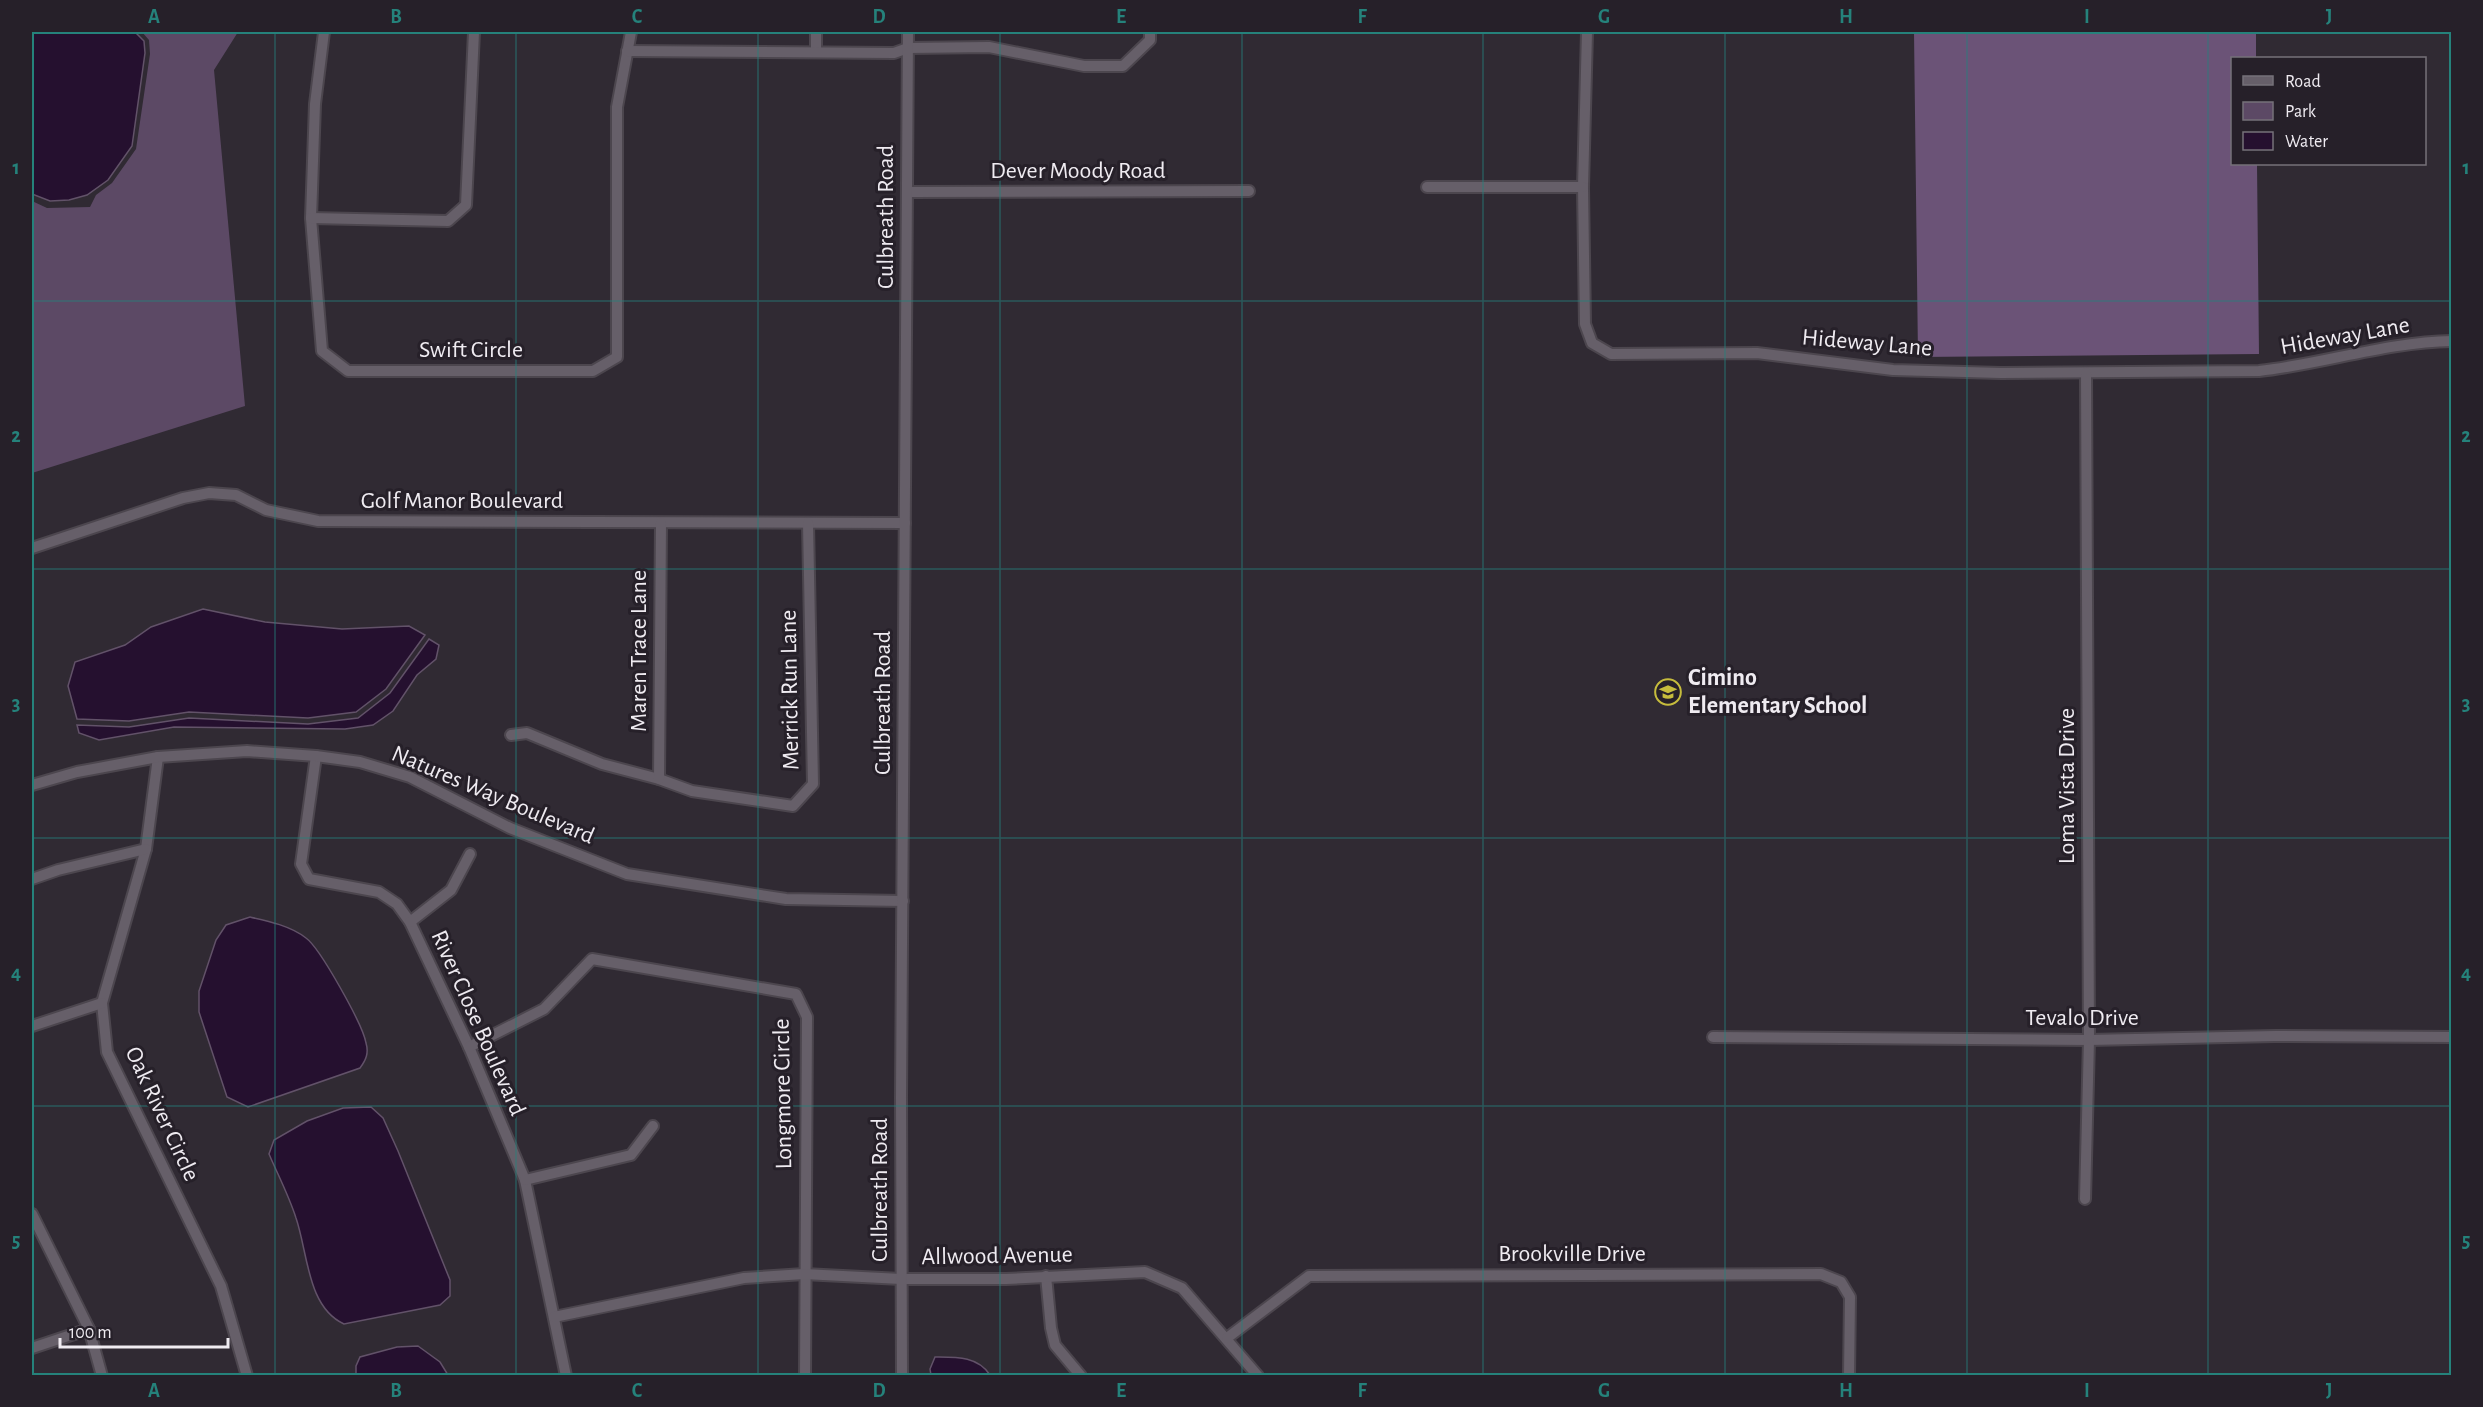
<svg xmlns="http://www.w3.org/2000/svg" width="2483" height="1407" font-family="'Alegreya Sans',sans-serif">
	<style>
		.green { fill: #5c4965 }
		.forest { fill: #6b5377 }
		.water { fill: #25102f; stroke: #625269; stroke-width: 1.5 }
		.lines { fill: none; stroke-linecap: round; stroke-linejoin: round }
		.minor-casing { stroke: #4c464e; stroke-width: 14 }
		.minor { stroke: #665f69; stroke-width: 10 }
		.grid { fill: none; stroke: #25827b; stroke-width: 1.5; stroke-opacity: 0.55 }
		.labels { text-anchor: middle; dominant-baseline: central; stroke-width: 6; stroke-linejoin: round; paint-order: stroke }
		.street-label { font-size: 24px; fill: #efebf1; stroke: #262029 }
		.poi-label { font-size: 24px; font-weight: bold; fill: #efebf1; stroke: #262029; text-anchor: start }
		.neatline { fill: none; stroke: #25827b; stroke-width: 2 }
		.grid-label { font-size: 20px; text-anchor: middle; font-weight: bold; fill: #25827b }
	</style>
	<rect width="100%" height="100%" fill="#302a33"/>
	<!-- green -->
	<polygon class="green" points="142,32 238,32 214,70 245,406 32,473 32,201 47,208 90,207 96,195 112,183 136,149 150,54 149,40"/>
	<!-- forest -->
	<polygon class="forest" points="1914,32 2256,32 2256,58 2232,58 2232,164 2257,164 2259,354 1918,357"/>
	<!-- water -->
	<g class="water">
		<polygon points="32,32 135,32 144,41 145,53 132,146 108,180 87,195 69,200 50,201 32,194"/>
		<polygon points="203,609 265,622 342,629 409,626 425,635 386,689 356,712 308,718 189,712 129,721 77,719 68,686 75,662 125,645 151,627"/>
		<polygon points="429,639 439,645 436,659 417,675 393,711 373,725 345,729 174,727 99,740 79,733 77,725 129,727 189,718 308,724 358,718 390,693"/>
		<path d="M250 917C268 921 291 926 306 938 320 948 363 1025 366 1043 369 1053 366 1060 360 1068L248 1107 227 1097 199 1012V991L216 940 226 925Z"/>
		<path d="M371 1107 383 1118 398 1151 450 1280V1296L440 1305 344 1324C307 1307 308 1253 296 1218 289 1196 278 1175 269 1154L274 1140 307 1121 343 1108Z"/>
		<polygon points="418,1346 440,1362 448,1375 356,1375 356,1366 360,1357 397,1347"/>
		<path d="M935 1357C956 1357 978 1356 990 1375H931L930 1369Z"/>
	</g>
	<g class="lines">
		<!-- minor casing -->
		<g class="minor-casing">
			<g id="minor">
				<polyline points="324,32 315,104 311,218 322,351 348,371 593,371 617,357 617,107 631,32"/>
				<polyline points="816,32 816,52"/>
				<path d="M1587 32 1583 187 1585 324 1592 343 1611 354 1757 353 1893 370 2001 373 2259 371C2323 364 2387 342 2452 341"/>
				<polyline points="627,51 894,53 908,48 989,47 1084,66 1123,66 1150,40 1150,32"/>
				<polyline points="1427,187 1583,187"/>
				<polyline points="907,192 1249,191"/>
				<polyline points="311,218 448,221 466,205 474,32"/>
				<polyline points="32,548 183,498 209,493 236,495 266,510 318,521 905,523"/>
				<polyline points="511,735 527,733 602,764 659,779 692,791 793,806 813,784 808,523"/>
				<polyline points="316,756 301,864 309,879 379,892 397,904 410,922 469,1047 525,1180 566,1376"/>
				<polyline points="158,757 146,849 102,1003 107,1052 221,1286 247,1376"/>
				<polyline points="659,779 661,523"/>
				<polyline points="32,785 77,772 158,757 247,751 316,756 360,762 410,777 510,828 627,874 786,899 903,901"/>
				<polyline points="32,879 58,870 146,849"/>
				<polyline points="410,922 451,890 470,854"/>
				<polyline points="32,1026 102,1003"/>
				<polyline points="1713,1037 2089,1040 2275,1036 2452,1037"/>
				<polyline points="469,1047 544,1009 592,959 796,994 807,1017 805,1376"/>
				<polyline points="525,1180 631,1155 653,1126"/>
				<polyline points="2085,1199 2089,1040 2086,373"/>
				<polyline points="32,1214 89,1329 102,1376"/>
				<polyline points="1046,1276 1051,1328 1055,1345 1081,1376"/>
				<polyline points="554,1317 744,1278 804,1274 901,1279 1006,1279 1145,1272 1182,1288 1258,1376"/>
				<polyline points="1227,1338 1309,1276 1821,1274 1841,1282 1850,1297 1849,1376"/>
				<polyline points="32,1348 89,1329"/>
				<polyline points="902,1376 901,1098 908,32"/>
			</g>
		</g>
		<!-- minor -->
		<use href="#minor" class="minor"/>
	</g>
	<!-- grid -->
	<path class="grid" d="M275 32V1376M516 32V1376M758 32V1376M1000 32V1376M1242 32V1376M1483 32V1376M1725 32V1376M1967 32V1376M2208 32V1376M32 301H2452M32 569H2452M32 838H2452M32 1106H2452"/>
	<!-- icons -->
	<defs>
		<g id="school-ring" transform="scale(1.35)"><circle r="9.5" fill="#262029" stroke="#c6bc3d" stroke-width="1.5"/><path d="M0-5L7-2L0 1L-7-2ZM-4 1L0 2.5L4 1V4Q0 6-4 4Z" fill="#c6bc3d"/></g>
	</defs>
	<g fill-rule="evenodd">
		<use href="#school-ring" x="1668" y="692"/>
	</g>
	<g class="labels">
		<!-- street labels -->
		<g class="street-label">
			<text x="1078" y="171">Dever Moody Road</text>
			<text transform="translate(886 217) rotate(-90)">Culbreath Road</text>
			<text transform="translate(2345 336) rotate(-10)">Hideway Lane</text>
			<text transform="translate(1867 343) rotate(5)">Hideway Lane</text>
			<text x="471" y="350">Swift Circle</text>
			<text x="462" y="501">Golf Manor Boulevard</text>
			<text transform="translate(639 651) rotate(-90)">Maren Trace Lane</text>
			<text transform="translate(790 690) rotate(-91)">Merrick Run Lane</text>
			<text transform="translate(883 703) rotate(-90)">Culbreath Road</text>
			<text transform="translate(2067 786) rotate(-90)">Loma Vista Drive</text>
			<text transform="translate(493 795) rotate(23)">Natures Way Boulevard</text>
			<text x="2082" y="1018">Tevalo Drive</text>
			<text transform="translate(478 1023) rotate(66)">River Close Boulevard</text>
			<text transform="translate(783 1094) rotate(-91)">Longmore Circle</text>
			<text transform="translate(162 1114) rotate(65)">Oak River Circle</text>
			<text transform="translate(880 1190) rotate(-90)">Culbreath Road</text>
			<text x="1572" y="1254">Brookville Drive</text>
			<text transform="translate(997 1256) rotate(-1)">Allwood Avenue</text>
		</g>
		<!-- poi labels -->
		<g class="poi-label">
			<text x="1688" y="678">Cimino<tspan x="1688" dy="28">Elementary School</tspan></text>
		</g>
	</g>
	<!-- border -->
	<rect width="2483" height="1407" fill="none" stroke="#262029" stroke-width="66"/>
	<!-- legend -->
	<rect x="2231" y="57" width="195" height="108" fill="#262029" stroke="#767179" stroke-width="1.5"/>
	<rect x="2243" y="76" width="30" height="9" fill="#665f69" stroke="#767179" stroke-width="1.5"/>
	<text x="2285" y="87" font-size="18" fill="#efebf1">Road</text>
	<rect x="2243" y="102" width="30" height="18" fill="#5c4965" stroke="#767179" stroke-width="1.5"/>
	<text x="2285" y="117" font-size="18" fill="#efebf1">Park</text>
	<rect x="2243" y="132" width="30" height="18" fill="#25102f" stroke="#767179" stroke-width="1.5"/>
	<text x="2285" y="147" font-size="18" fill="#efebf1">Water</text>
	<!-- scale -->
	<path d="M60 1338v9h168v-9" fill="none" stroke="#efebf1" stroke-width="3"/>
	<text x="69" y="1338" font-size="18" fill="#efebf1" stroke="#262029" stroke-width="4.5" paint-order="stroke">100 m</text>
	<rect x="33" y="33" width="2417" height="1341" class="neatline"/>
	<g class="grid-label">
		<text x="154" y="23">A</text>
		<text x="396" y="23">B</text>
		<text x="637" y="23">C</text>
		<text x="879" y="23">D</text>
		<text x="1121" y="23">E</text>
		<text x="1362" y="23">F</text>
		<text x="1604" y="23">G</text>
		<text x="1846" y="23">H</text>
		<text x="2087" y="23">I</text>
		<text x="2329" y="23">J</text>
		<text x="16" y="174">1</text>
		<text x="2466" y="174">1</text>
		<text x="16" y="442">2</text>
		<text x="2466" y="442">2</text>
		<text x="16" y="710">3</text>
		<text x="2466" y="710">3</text>
		<text x="16" y="979">4</text>
		<text x="2466" y="979">4</text>
		<text x="16" y="1247">5</text>
		<text x="2466" y="1247">5</text>
		<text x="154" y="1397">A</text>
		<text x="396" y="1397">B</text>
		<text x="637" y="1397">C</text>
		<text x="879" y="1397">D</text>
		<text x="1121" y="1397">E</text>
		<text x="1362" y="1397">F</text>
		<text x="1604" y="1397">G</text>
		<text x="1846" y="1397">H</text>
		<text x="2087" y="1397">I</text>
		<text x="2329" y="1397">J</text>
	</g>
</svg>
